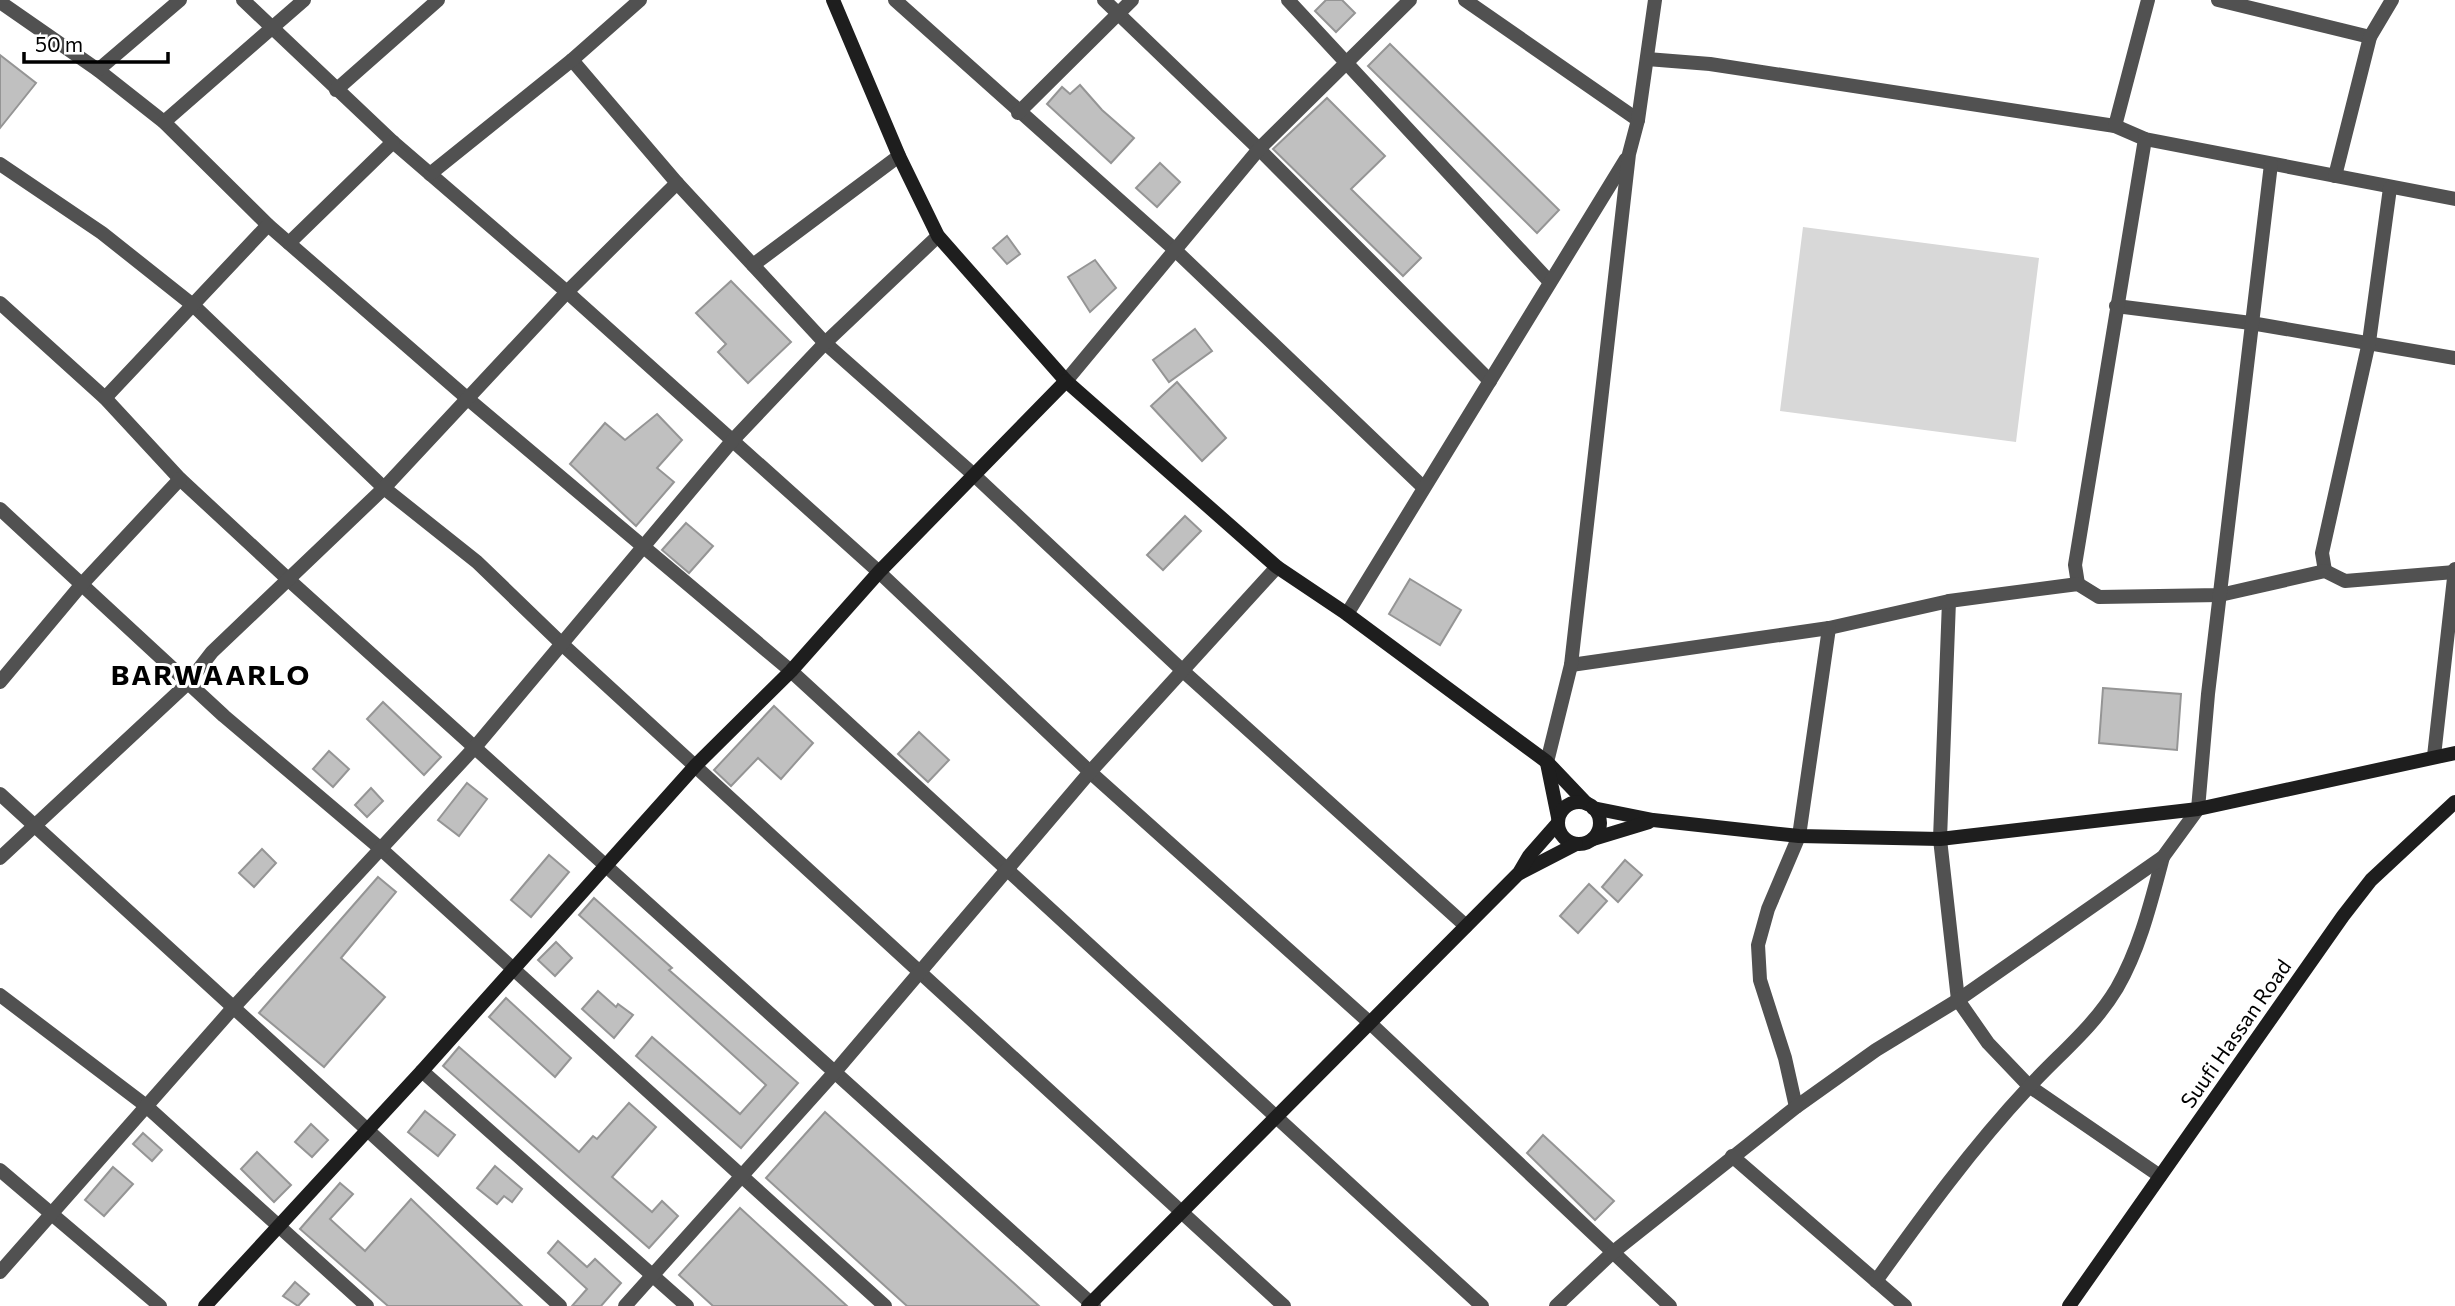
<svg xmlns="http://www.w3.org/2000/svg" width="2455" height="1306" font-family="Commissioner,sans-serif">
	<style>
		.green { fill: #d8d8d8 }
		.building { fill: #c0c0c0; stroke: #959595; stroke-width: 2 }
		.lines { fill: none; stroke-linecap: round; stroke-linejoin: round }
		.street { stroke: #515151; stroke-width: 14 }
		.secondary { stroke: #1e1e1e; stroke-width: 14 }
		.labels { text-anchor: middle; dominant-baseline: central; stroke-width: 6; stroke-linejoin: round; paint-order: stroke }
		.street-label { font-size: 21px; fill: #000; stroke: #fff }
		.district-label { font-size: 28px; font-weight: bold; letter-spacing: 2px; fill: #000; stroke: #fff }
	</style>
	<rect width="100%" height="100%" fill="#fff"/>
	<!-- green -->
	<polygon class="green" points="1803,227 2039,258 2016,442 1780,411"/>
	<!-- building -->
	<g class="building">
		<polygon points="1326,0 1342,0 1355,13 1336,32 1315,11"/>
		<polygon points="1390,44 1559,210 1537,233 1368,66"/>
		<polygon points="0,55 36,83 0,128"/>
		<polygon points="1080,85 1102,110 1134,138 1111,163 1047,104 1062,87 1070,94"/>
		<polygon points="1327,98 1385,156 1351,189 1421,258 1403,276 1273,149"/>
		<polygon points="1160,163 1180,182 1157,207 1136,188"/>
		<polygon points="1007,236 1020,254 1007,264 993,248"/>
		<polygon points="1095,260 1116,288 1090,312 1068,277"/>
		<polygon points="731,281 791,342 748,383 718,352 726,344 696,313"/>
		<polygon points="1195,329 1212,351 1169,382 1153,360"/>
		<polygon points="1177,382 1226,438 1202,461 1151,406"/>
		<polygon points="657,414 682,440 657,468 674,482 636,526 570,464 605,423 625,440"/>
		<polygon points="1185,516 1201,531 1163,570 1147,555"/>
		<polygon points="686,523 713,546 689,573 662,550"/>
		<polygon points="1410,579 1461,610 1440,645 1389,614"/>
		<polygon points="2103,688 2181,694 2177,750 2099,743"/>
		<polygon points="383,702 441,757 424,775 367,719"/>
		<polygon points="774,706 813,743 781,779 758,758 731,786 714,770"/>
		<polygon points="919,732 949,760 928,782 898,754"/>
		<polygon points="329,751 349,769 333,787 313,769"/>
		<polygon points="467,783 487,799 459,836 438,820"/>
		<polygon points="371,788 383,801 367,817 355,805"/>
		<polygon points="262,849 276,863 254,887 239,873"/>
		<polygon points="549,855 569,872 531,917 511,900"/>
		<polygon points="1625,860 1642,875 1618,902 1602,887"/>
		<polygon points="378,877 396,892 341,958 385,997 324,1067 259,1013"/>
		<polygon points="1589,884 1607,901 1578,933 1560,916"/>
		<polygon points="594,898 672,968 669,970 798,1083 741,1148 636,1056 652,1037 740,1114 766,1085 579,915"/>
		<polygon points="556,942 572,958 555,976 538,960"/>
		<polygon points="598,991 616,1007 618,1004 633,1015 614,1038 582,1009"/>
		<polygon points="506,998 571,1058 555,1077 489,1017"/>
		<polygon points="459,1047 579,1152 593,1136 597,1139 629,1103 656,1127 612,1177 652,1212 662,1201 678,1216 649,1248 443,1066"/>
		<polygon points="425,1111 455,1135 438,1156 408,1132"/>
		<polygon points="825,1112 1039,1306 907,1306 766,1178"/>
		<polygon points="311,1124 328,1140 312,1157 295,1142"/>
		<polygon points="143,1133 162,1150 152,1161 133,1144"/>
		<polygon points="1543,1135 1614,1201 1595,1220 1527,1153"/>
		<polygon points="257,1152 291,1185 274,1202 241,1169"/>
		<polygon points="495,1166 522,1189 512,1202 504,1196 497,1204 477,1188"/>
		<polygon points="113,1167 133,1184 104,1216 85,1200"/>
		<polygon points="340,1183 353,1194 330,1219 365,1251 411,1199 522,1306 388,1306 300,1229"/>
		<polygon points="740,1208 847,1306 713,1306 679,1275"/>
		<polygon points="558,1241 587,1267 595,1259 621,1283 601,1306 572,1306 587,1289 548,1253"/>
		<polygon points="295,1282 309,1294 298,1306 283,1296"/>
	</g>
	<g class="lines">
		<!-- street -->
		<g class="street">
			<polyline points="243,0 393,142 567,292 879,572 1090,772 1370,1023 1670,1306"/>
			<polyline points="895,0 1174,249 1423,487"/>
			<polyline points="1104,0 1259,149 1490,381"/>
			<polyline points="1288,0 1549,281"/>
			<polyline points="1465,0 1638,120"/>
			<polyline points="2218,0 2370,37"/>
			<polyline points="0,2 98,70 164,122 268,225 468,399 791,671 1482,1306"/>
			<polyline points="1647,59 1710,64 2115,126 2145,139 2455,199"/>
			<polyline points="572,60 677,183 825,343 974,475 1183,671 1466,926"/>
			<polyline points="98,70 180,0"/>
			<polyline points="336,90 438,0"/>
			<polyline points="1018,113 1132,0"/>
			<polyline points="164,122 304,0"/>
			<polyline points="2115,126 2148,0"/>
			<polyline points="0,164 102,233 194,306 384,488 477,562 563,645 1284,1306"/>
			<polyline points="430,174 572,60 640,0"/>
			<polyline points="2335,176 2370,37 2392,0"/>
			<polyline points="289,243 393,142"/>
			<polyline points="753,265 899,156"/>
			<polyline points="0,303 105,398 180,479 290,581 1094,1306"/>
			<polyline points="2116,306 2251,323 2455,358"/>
			<polyline points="1066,381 1259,149 1410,0"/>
			<polyline points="105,398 268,225"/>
			<polyline points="0,509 224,716 381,849 885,1306"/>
			<polyline points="2325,571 2322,553 2369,342 2390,188"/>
			<polyline points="2078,584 2075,565 2145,139"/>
			<polyline points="1949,601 1940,839 1958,1000 1988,1043 2029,1086 2160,1176"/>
			<polyline points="1347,614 1626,159"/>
			<polyline points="1571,665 1829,628 1949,601 2078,584 2099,597 2220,595 2325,571 2345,581 2455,572"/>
			<polyline points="0,682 82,584 180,479"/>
			<polyline points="2434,756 2455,569"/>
			<polyline points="1547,762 1571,665 1629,154 1638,120 1655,0"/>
			<polyline points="0,794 560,1306"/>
			<polyline points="0,858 188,683 212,652 384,488 567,292 677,183"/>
			<polyline points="0,995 145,1105 367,1306"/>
			<polyline points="422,1071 687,1306"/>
			<polyline points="1796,1107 1785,1058 1760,980 1758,945 1768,909 1799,836 1829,628"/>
			<polyline points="1732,1156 1905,1306"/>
			<polyline points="0,1170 160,1306"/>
			<polyline points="0,1272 233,1008 476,746 732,441 825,343 938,236"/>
			<path d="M1876 1281C1924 1214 1972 1148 2028 1088 2059 1054 2093 1028 2117 988 2140 948 2151 902 2163 857"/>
			<polyline points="625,1306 834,1073 1090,772 1277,567"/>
			<polyline points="1556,1306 1612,1253 1796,1107 1876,1050 1958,1000 2163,857 2198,809 2208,694 2271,164"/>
		</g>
		<!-- secondary -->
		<g class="secondary">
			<polyline points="833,0 899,156 938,236 1066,381 1277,567 1347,614 1547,762 1587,804"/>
			<polyline points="1547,763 1558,817"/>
			<circle cx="1579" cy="823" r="21"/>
			<polyline points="1593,808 1653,820 1799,836 1940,839 2198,809 2455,753"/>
			<polyline points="1593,839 1649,822"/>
			<polyline points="1520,873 1576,844"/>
			<polyline points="205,1306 422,1071 696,765 791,671 879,572 1066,381"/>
			<polyline points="1088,1306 1519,873 1529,856 1557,824"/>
			<polyline points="2069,1306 2343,916 2371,880 2455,802"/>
		</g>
	</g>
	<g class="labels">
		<!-- street labels -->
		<g class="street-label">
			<text transform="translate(2235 1033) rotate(-55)">Suufi Hassan Road</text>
		</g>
		<!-- district labels -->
		<g class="district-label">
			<text x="211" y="674">BARWAARLO</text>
		</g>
	</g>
	<!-- scale -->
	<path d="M24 52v10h144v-10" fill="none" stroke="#000000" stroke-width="3.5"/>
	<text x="35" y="52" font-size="21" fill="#000000" stroke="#ffffff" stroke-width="5" paint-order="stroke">50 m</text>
</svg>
